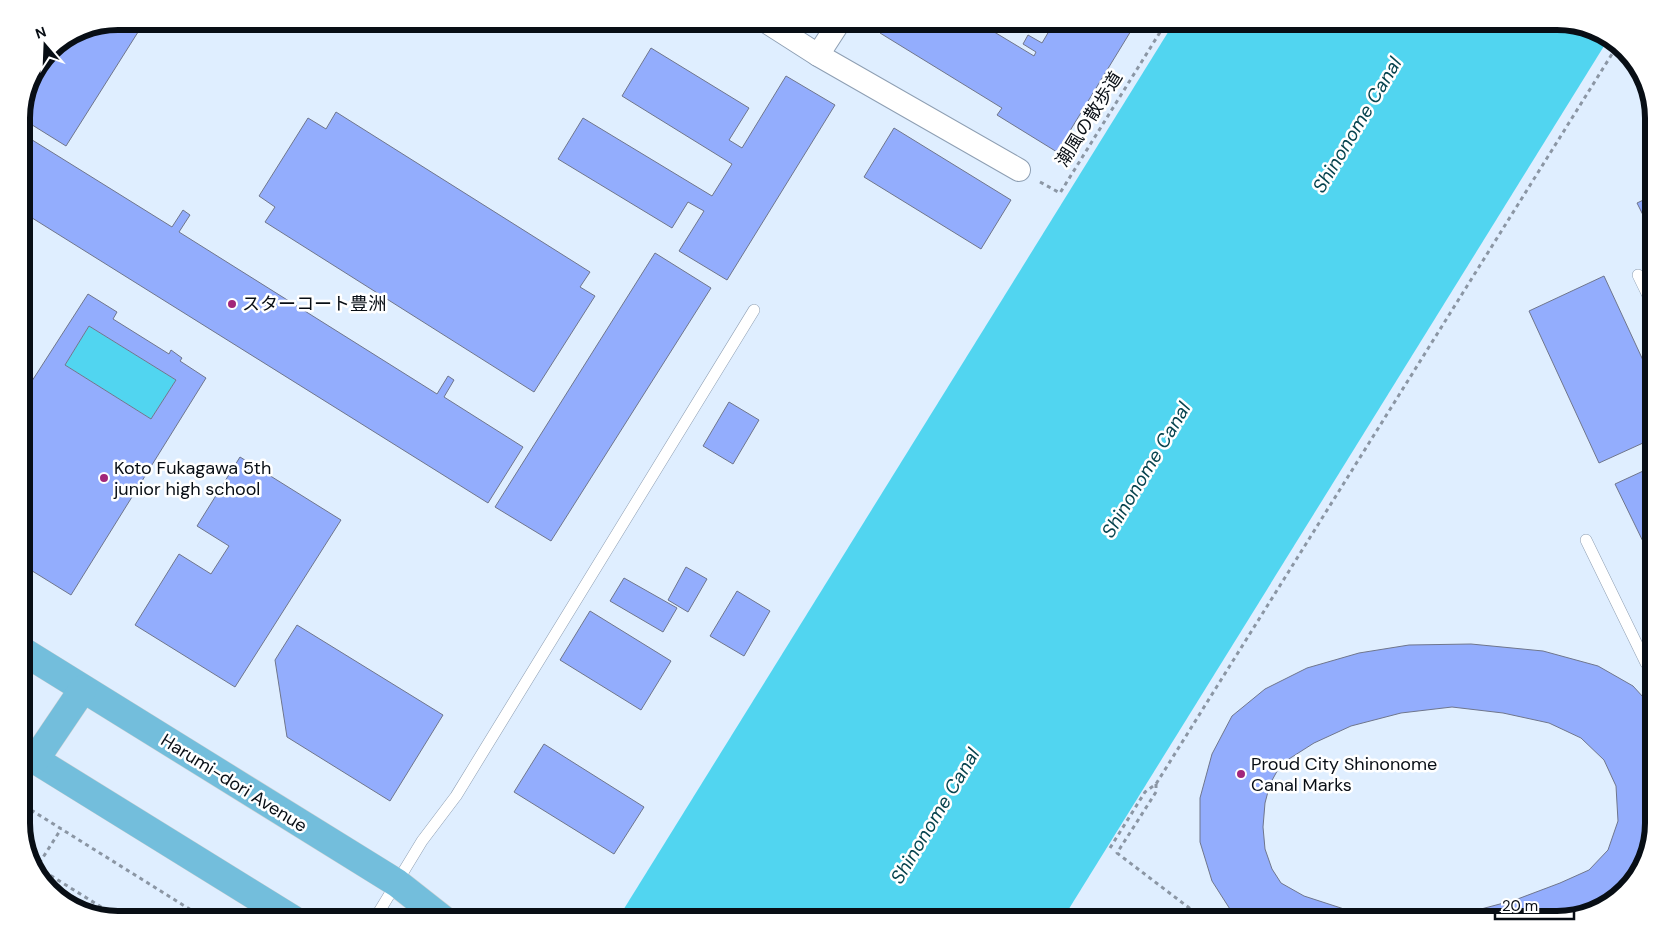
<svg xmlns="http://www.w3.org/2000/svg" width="1675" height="941" font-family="'DM Sans','Noto Sans JP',sans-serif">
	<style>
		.water { fill: #51d5f0 }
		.building { fill: #93adfd; stroke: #6f768c; fill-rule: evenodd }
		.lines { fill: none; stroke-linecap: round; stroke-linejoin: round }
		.service-casing { stroke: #8e9fb3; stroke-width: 12 }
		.minor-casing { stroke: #8e9fb3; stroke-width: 24 }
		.primary-casing { stroke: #d3d4d5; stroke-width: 29 }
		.path { stroke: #8b96a4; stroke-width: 3; stroke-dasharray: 4 4; stroke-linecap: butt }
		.service { stroke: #fff; stroke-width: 11 }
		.minor { stroke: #fff; stroke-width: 22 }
		.primary { stroke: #73bedc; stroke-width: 28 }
		.poi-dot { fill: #a2267a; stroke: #fff; stroke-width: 2 }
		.labels { text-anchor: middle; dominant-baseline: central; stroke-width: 5; stroke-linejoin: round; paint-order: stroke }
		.street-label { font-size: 18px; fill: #080e15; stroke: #fff }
		.poi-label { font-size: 18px; fill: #080e15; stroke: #fff; text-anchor: start }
		.water-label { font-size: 19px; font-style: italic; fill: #07444f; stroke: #fff }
		.rim { fill: none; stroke: #080e15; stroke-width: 6 }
	</style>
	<rect width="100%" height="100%" fill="#dfeeff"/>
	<!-- water -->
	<g class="water">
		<polygon points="1175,21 1557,21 1605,34 1609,38 1062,920 617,920"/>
		<polygon points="89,326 176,380 151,419 65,365"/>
	</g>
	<!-- building -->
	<g class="building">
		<polygon points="118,21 145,21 66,146 21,118 29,81 50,49 81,29"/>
		<polygon points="887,21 976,21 1034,56 1036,52 1023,44 1028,35 1042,43 1055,21 1137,21 1057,152 997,115 1002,108 880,33"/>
		<polygon points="651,48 749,108 729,140 742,148 786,76 835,105 727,280 679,251 704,211 688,202 672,228 558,159 583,118 712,196 732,164 622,96"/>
		<polygon points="336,112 590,272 580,287 595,296 534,392 265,222 275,207 259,196 308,118 326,129"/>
		<polygon points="894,128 1011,200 981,249 864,177"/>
		<polygon points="21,133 172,227 183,210 190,215 179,232 437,394 448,376 454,380 444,397 523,447 488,503 21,211"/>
		<polygon points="1654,195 1654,237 1637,203"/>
		<polygon points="655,253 711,288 551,541 495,507"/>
		<polygon points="1604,276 1654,384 1654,438 1599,463 1529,311"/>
		<path d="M88 294 117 312 113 319 169 354 171 350 182 358 180 361 206 378 71 595 21 564V398ZM89 326 176 380 151 419 65 365Z"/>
		<polygon points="729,402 759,420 733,464 703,446"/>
		<polygon points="240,457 341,520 235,687 135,625 179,554 211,574 229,546 197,526"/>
		<polygon points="1654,466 1654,564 1615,484"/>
		<polygon points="686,567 707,579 688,612 668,600"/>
		<polygon points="624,578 677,608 663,632 610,601"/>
		<polygon points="737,591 770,611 744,656 710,636"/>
		<polygon points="590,611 671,661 641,710 560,660"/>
		<polygon points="297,625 443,715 390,801 287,737 275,660"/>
		<path d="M1471 644 1543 651 1598 666 1633 686 1654 709V823L1641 871 1606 907 1557 920H1238L1235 917 1212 881 1200 842V798L1212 754 1232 716 1265 689 1307 668 1359 653 1409 645ZM1452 707 1503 713 1549 723 1581 738 1604 760 1616 786 1618 821 1608 850 1589 870 1560 883 1515 900 1466 913 1420 916 1384 915 1344 909 1304 896 1281 883 1272 869 1265 849 1263 827 1265 803 1270 784 1281 764 1314 743 1351 726 1401 713Z"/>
		<polygon points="544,744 644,807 614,854 514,792"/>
	</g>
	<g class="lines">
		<!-- service casing -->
		<g class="service-casing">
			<g id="service">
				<polyline points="1638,275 1654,308"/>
				<polyline points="1586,540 1646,663 1654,671"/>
				<polyline points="374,920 422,841 456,796 754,310"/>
			</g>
		</g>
		<!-- minor casing -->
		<g class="minor-casing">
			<g id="minor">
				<polyline points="765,21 818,55 1019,170"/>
				<polyline points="818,55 840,21"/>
			</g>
		</g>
		<!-- primary casing -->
		<g class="primary-casing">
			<g id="primary">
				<polyline points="21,650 397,883 444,920"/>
				<polyline points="21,751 294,920"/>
				<polyline points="35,760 83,689"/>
			</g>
		</g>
		<!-- path -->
		<g class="path">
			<polyline points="1040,182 1060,193 1167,21"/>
			<polyline points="1156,784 1156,792 1117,853 1205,920"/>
			<polyline points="31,810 207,920"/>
			<polyline points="1110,848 1145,792 1156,784 1617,46"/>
			<polyline points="37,867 122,920"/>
			<polyline points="35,870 61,829"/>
		</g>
		<!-- service -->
		<use href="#service" class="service"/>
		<!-- minor -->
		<use href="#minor" class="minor"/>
		<!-- primary -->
		<use href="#primary" class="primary"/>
	</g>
	<!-- markers -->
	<g class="poi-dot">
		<circle cx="232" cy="304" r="5"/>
		<circle cx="104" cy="478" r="5"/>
		<circle cx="1241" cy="774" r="5"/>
	</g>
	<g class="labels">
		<!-- street labels -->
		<g class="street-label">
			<text transform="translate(1089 119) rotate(-58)">潮風の散歩道</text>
			<text transform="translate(234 783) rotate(32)">Harumi-dori Avenue</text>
		</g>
		<!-- poi labels -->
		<g class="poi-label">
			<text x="242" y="304">スターコート豊洲</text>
			<text x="114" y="468">Koto Fukagawa 5th<tspan x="114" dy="21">junior high school</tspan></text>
			<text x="1251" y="764">Proud City Shinonome<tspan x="1251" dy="21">Canal Marks</tspan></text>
		</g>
		<!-- water labels -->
		<g class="water-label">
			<text transform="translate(1357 125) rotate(-59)">Shinonome Canal</text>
			<text transform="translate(1146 470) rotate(-59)">Shinonome Canal</text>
			<text transform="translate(935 816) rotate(-59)">Shinonome Canal</text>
		</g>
	</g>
	<!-- crop -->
	<path d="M0 0H1675V941H0ZM118 30H1557A88 88 0 0 1 1645 118V823A88 88 0 0 1 1557 911H118A88 88 0 0 1 30 823V118A88 88 0 0 1 118 30Z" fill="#fff" fill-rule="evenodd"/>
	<path class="rim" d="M118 30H1557A88 88 0 0 1 1645 118V823A88 88 0 0 1 1557 911H118A88 88 0 0 1 30 823V118A88 88 0 0 1 118 30Z"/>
	<!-- north arrow -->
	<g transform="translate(45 45) rotate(341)" stroke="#ffffff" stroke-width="4" paint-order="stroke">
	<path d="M0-4L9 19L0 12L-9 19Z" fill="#080e15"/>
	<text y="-8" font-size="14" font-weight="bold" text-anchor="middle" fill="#080e15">N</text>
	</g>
	<!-- scale -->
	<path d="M1495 911v8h79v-8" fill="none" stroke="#080e15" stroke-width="2.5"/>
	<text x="1502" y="911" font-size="15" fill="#080e15" stroke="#ffffff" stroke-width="4" paint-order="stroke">20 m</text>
</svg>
